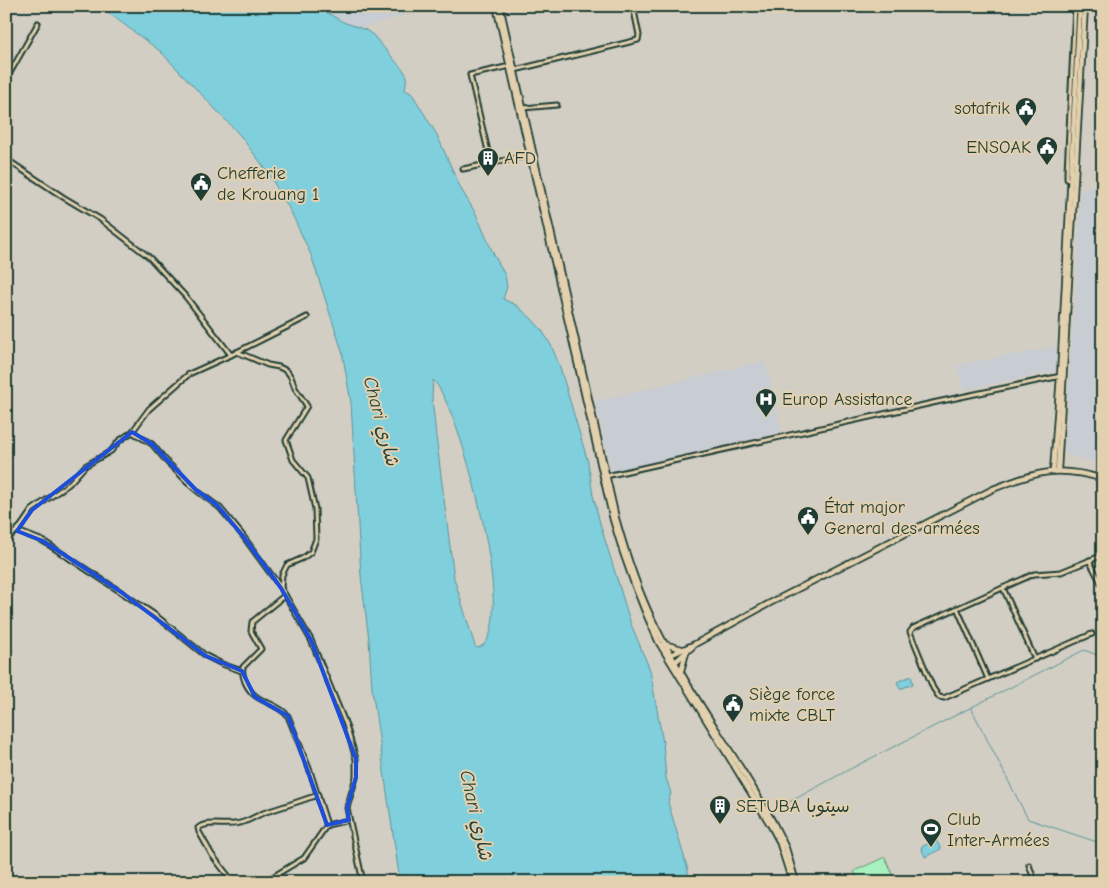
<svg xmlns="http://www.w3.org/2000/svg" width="1109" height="888" font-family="'Comic Neue','Playpen Sans Arabic',sans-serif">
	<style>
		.built { fill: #c8ccd3 }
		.green { fill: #a8f0bd; stroke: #649678 }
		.water { fill: #80cfdd; stroke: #599599; fill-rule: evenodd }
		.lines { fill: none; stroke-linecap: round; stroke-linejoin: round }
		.stream { stroke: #599599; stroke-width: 1 }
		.street-casing { stroke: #1f3d34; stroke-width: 7 }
		.secondary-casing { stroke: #1f3d34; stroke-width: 8 }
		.street { stroke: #e2d0ae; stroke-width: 3 }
		.secondary { stroke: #e2d0ae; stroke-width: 4.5 }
		.marked { fill: none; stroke: #1d4ed8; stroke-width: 4; stroke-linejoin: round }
		.labels { text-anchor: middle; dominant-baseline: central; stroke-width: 4; stroke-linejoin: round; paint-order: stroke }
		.poi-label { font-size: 18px; fill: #1f3d34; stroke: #e2d0ae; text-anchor: start }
		.water-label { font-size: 19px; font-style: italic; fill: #24443c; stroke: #e2d0ae }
	</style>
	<rect width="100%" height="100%" fill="#d3cec4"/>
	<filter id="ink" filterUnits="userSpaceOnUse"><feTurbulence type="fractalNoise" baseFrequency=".02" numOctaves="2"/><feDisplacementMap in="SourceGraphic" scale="10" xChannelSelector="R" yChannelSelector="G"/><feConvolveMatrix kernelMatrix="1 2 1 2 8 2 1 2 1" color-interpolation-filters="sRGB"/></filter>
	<g filter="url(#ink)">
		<!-- built -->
		<g class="built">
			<polygon points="316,6 446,6 398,17 359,28 343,22"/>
			<polygon points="1103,184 1103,465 1064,453 1080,229 1080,189"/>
			<polygon points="1056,347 1055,371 963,390 957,365"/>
			<polygon points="765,361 782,432 611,472 596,401"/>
		</g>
		<!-- green -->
		<polygon class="green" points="885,857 893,876 880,882 859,882 854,871"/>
		<!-- water -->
		<g class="water">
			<path d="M99 6H316L343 22 366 30 373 35 404 71 407 76 405 90 411 93 414 97 437 135 461 189 476 214 494 255 505 275 507 287 503 299 516 305 530 317 541 329 551 345 560 367 588 462 593 495 601 527 631 624 650 670 663 743 666 778 671 793 668 802 688 870V882H400L372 689 369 640 361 576 351 403 342 351 311 255 290 210 267 171 239 134 160 51ZM433 380C460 405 523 640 477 648L475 646 454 578 436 436 432 397Z"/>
			<polygon points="911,676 913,684 900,689 897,682"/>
			<polygon points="936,840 941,849 925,857 921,847"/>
		</g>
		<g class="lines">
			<!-- stream -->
			<g class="stream">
				<polyline points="971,708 1028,819 1103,844"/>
				<polyline points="773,811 850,769 1084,650 1100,656"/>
			</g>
			<!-- street casing -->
			<g class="street-casing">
				<g id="street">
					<polyline points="515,70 638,40 639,35 633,6"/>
					<polyline points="6,80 38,23"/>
					<polyline points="523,108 557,105"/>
					<polyline points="6,159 63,197 100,219 149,257 186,297 231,355 307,317"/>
					<polyline points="491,164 470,75 510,66"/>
					<polyline points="463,169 531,155"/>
					<polyline points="1072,182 1067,179 1067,172 1075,6"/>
					<polyline points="237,352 268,365 279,367 287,371 291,377 295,388 307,406 286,440 293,460 308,478 315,509 316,539 311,552 303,558 287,565 282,575 281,588"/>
					<polyline points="132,432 152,444 168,463 196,490 220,508 243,536 281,588 311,640 346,725 356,759 356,777 347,808 363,882"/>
					<polyline points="606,476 937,402 1061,376"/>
					<polyline points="17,531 43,541 121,592 155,615 206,656 222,664 242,671"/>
					<polyline points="6,541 21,526 32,510 69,484 85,466 111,451 119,441 132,432 149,409 189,374 231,355"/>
					<polyline points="1089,560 1103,587"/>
					<polyline points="1003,588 1035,659"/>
					<path d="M285 595 252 622 251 631 261 649 243 667C242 673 243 677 245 682 255 705 275 700 288 716L310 771 327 825"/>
					<polyline points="957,608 988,679"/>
					<polyline points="1092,634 944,698 939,697 933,688 910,632 913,628 1034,574 1061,572 1103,555"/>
					<polyline points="1029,865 1035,882"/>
					<path d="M233 882 212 855 199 832 198 828C209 820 227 827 240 823 249 821 257 815 266 812 283 807 300 801 318 795"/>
					<polyline points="264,882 304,858 327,825 349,820"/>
				</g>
			</g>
			<!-- secondary casing -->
			<g class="secondary-casing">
				<g id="secondary">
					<path d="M496 6 613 520C625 562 640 603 659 643L771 826 779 841 792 882"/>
					<path d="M500 6 616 518C626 554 638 591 655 625 689 694 737 756 774 824L786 848 796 882"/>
					<polyline points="1053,471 1060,376 1080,6"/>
					<polyline points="1058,471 1085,6"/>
					<polyline points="664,644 682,649"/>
					<path d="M668 656 695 644 770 603 993 489C1036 472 1057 465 1103 479"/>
					<polyline points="673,664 693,646"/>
					<polyline points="681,671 686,653"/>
				</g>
			</g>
			<!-- street -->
			<use href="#street" class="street"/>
			<!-- secondary -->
			<use href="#secondary" class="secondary"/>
		</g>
	</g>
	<!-- marked area -->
	<path class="marked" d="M132 432 152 444 196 490 217 505 243 536 281 588 311 640 356 759V777L347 808 349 820 327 825 288 716 255 697 242 671 206 656 121 592 43 541 17 531 32 510Z"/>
	<!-- icons -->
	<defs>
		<g id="civic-pin" transform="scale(1.125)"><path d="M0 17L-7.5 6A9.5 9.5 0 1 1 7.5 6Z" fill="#1f3d34" stroke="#e2d0ae"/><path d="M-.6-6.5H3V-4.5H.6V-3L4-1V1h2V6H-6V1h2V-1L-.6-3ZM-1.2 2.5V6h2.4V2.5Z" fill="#fff"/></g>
		<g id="building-pin" transform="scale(1.125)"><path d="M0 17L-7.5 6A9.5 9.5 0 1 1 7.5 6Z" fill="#1f3d34" stroke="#e2d0ae"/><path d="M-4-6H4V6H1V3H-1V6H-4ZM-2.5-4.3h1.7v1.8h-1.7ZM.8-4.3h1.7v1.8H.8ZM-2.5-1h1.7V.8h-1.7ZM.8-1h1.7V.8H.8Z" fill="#fff"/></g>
		<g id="hospital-pin" transform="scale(1.125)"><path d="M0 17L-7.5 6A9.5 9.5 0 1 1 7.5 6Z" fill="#1f3d34" stroke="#e2d0ae"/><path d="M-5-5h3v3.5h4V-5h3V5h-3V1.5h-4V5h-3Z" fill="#fff"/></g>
		<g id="stadium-pin" transform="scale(1.125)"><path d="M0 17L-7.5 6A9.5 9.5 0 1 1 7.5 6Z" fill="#1f3d34" stroke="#e2d0ae"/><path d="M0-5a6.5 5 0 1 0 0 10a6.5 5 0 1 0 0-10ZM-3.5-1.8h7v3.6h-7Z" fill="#fff"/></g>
	</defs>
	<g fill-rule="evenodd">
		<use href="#civic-pin" x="1026" y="108"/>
		<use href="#civic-pin" x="1047" y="147"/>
		<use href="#building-pin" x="488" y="158"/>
		<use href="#civic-pin" x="201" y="183"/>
		<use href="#hospital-pin" x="766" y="399"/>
		<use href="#civic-pin" x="808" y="517"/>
		<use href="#civic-pin" x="733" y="704"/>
		<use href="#building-pin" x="720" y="806"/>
		<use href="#stadium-pin" x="931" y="829"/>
	</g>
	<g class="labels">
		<!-- poi labels -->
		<g class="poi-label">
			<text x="1010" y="108" text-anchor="end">sotafrik</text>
			<text x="1031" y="147" text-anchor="end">ENSOAK</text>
			<text x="504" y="158">AFD</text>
			<text x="217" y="173">Chefferie<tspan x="217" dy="21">de Krouang 1</tspan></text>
			<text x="782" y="399">Europ Assistance</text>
			<text x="824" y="507">État major<tspan x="824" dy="21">General des armées</tspan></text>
			<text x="749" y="694">Siège force<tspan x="749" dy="21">mixte CBLT</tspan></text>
			<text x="736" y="806">SETUBA سيتوبا</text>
			<text x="947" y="819">Club<tspan x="947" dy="21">Inter-Armées</tspan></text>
		</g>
		<!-- water labels -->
		<g class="water-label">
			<text transform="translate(381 421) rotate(75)">Chari شاري</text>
			<text transform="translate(476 815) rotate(77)">Chari شاري</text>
		</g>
	</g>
	<!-- margin -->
	<rect width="1109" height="888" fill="none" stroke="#e2d0ae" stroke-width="25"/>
	<rect x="12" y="12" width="1084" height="863" fill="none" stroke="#1f3d34" stroke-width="2" filter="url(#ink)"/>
</svg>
